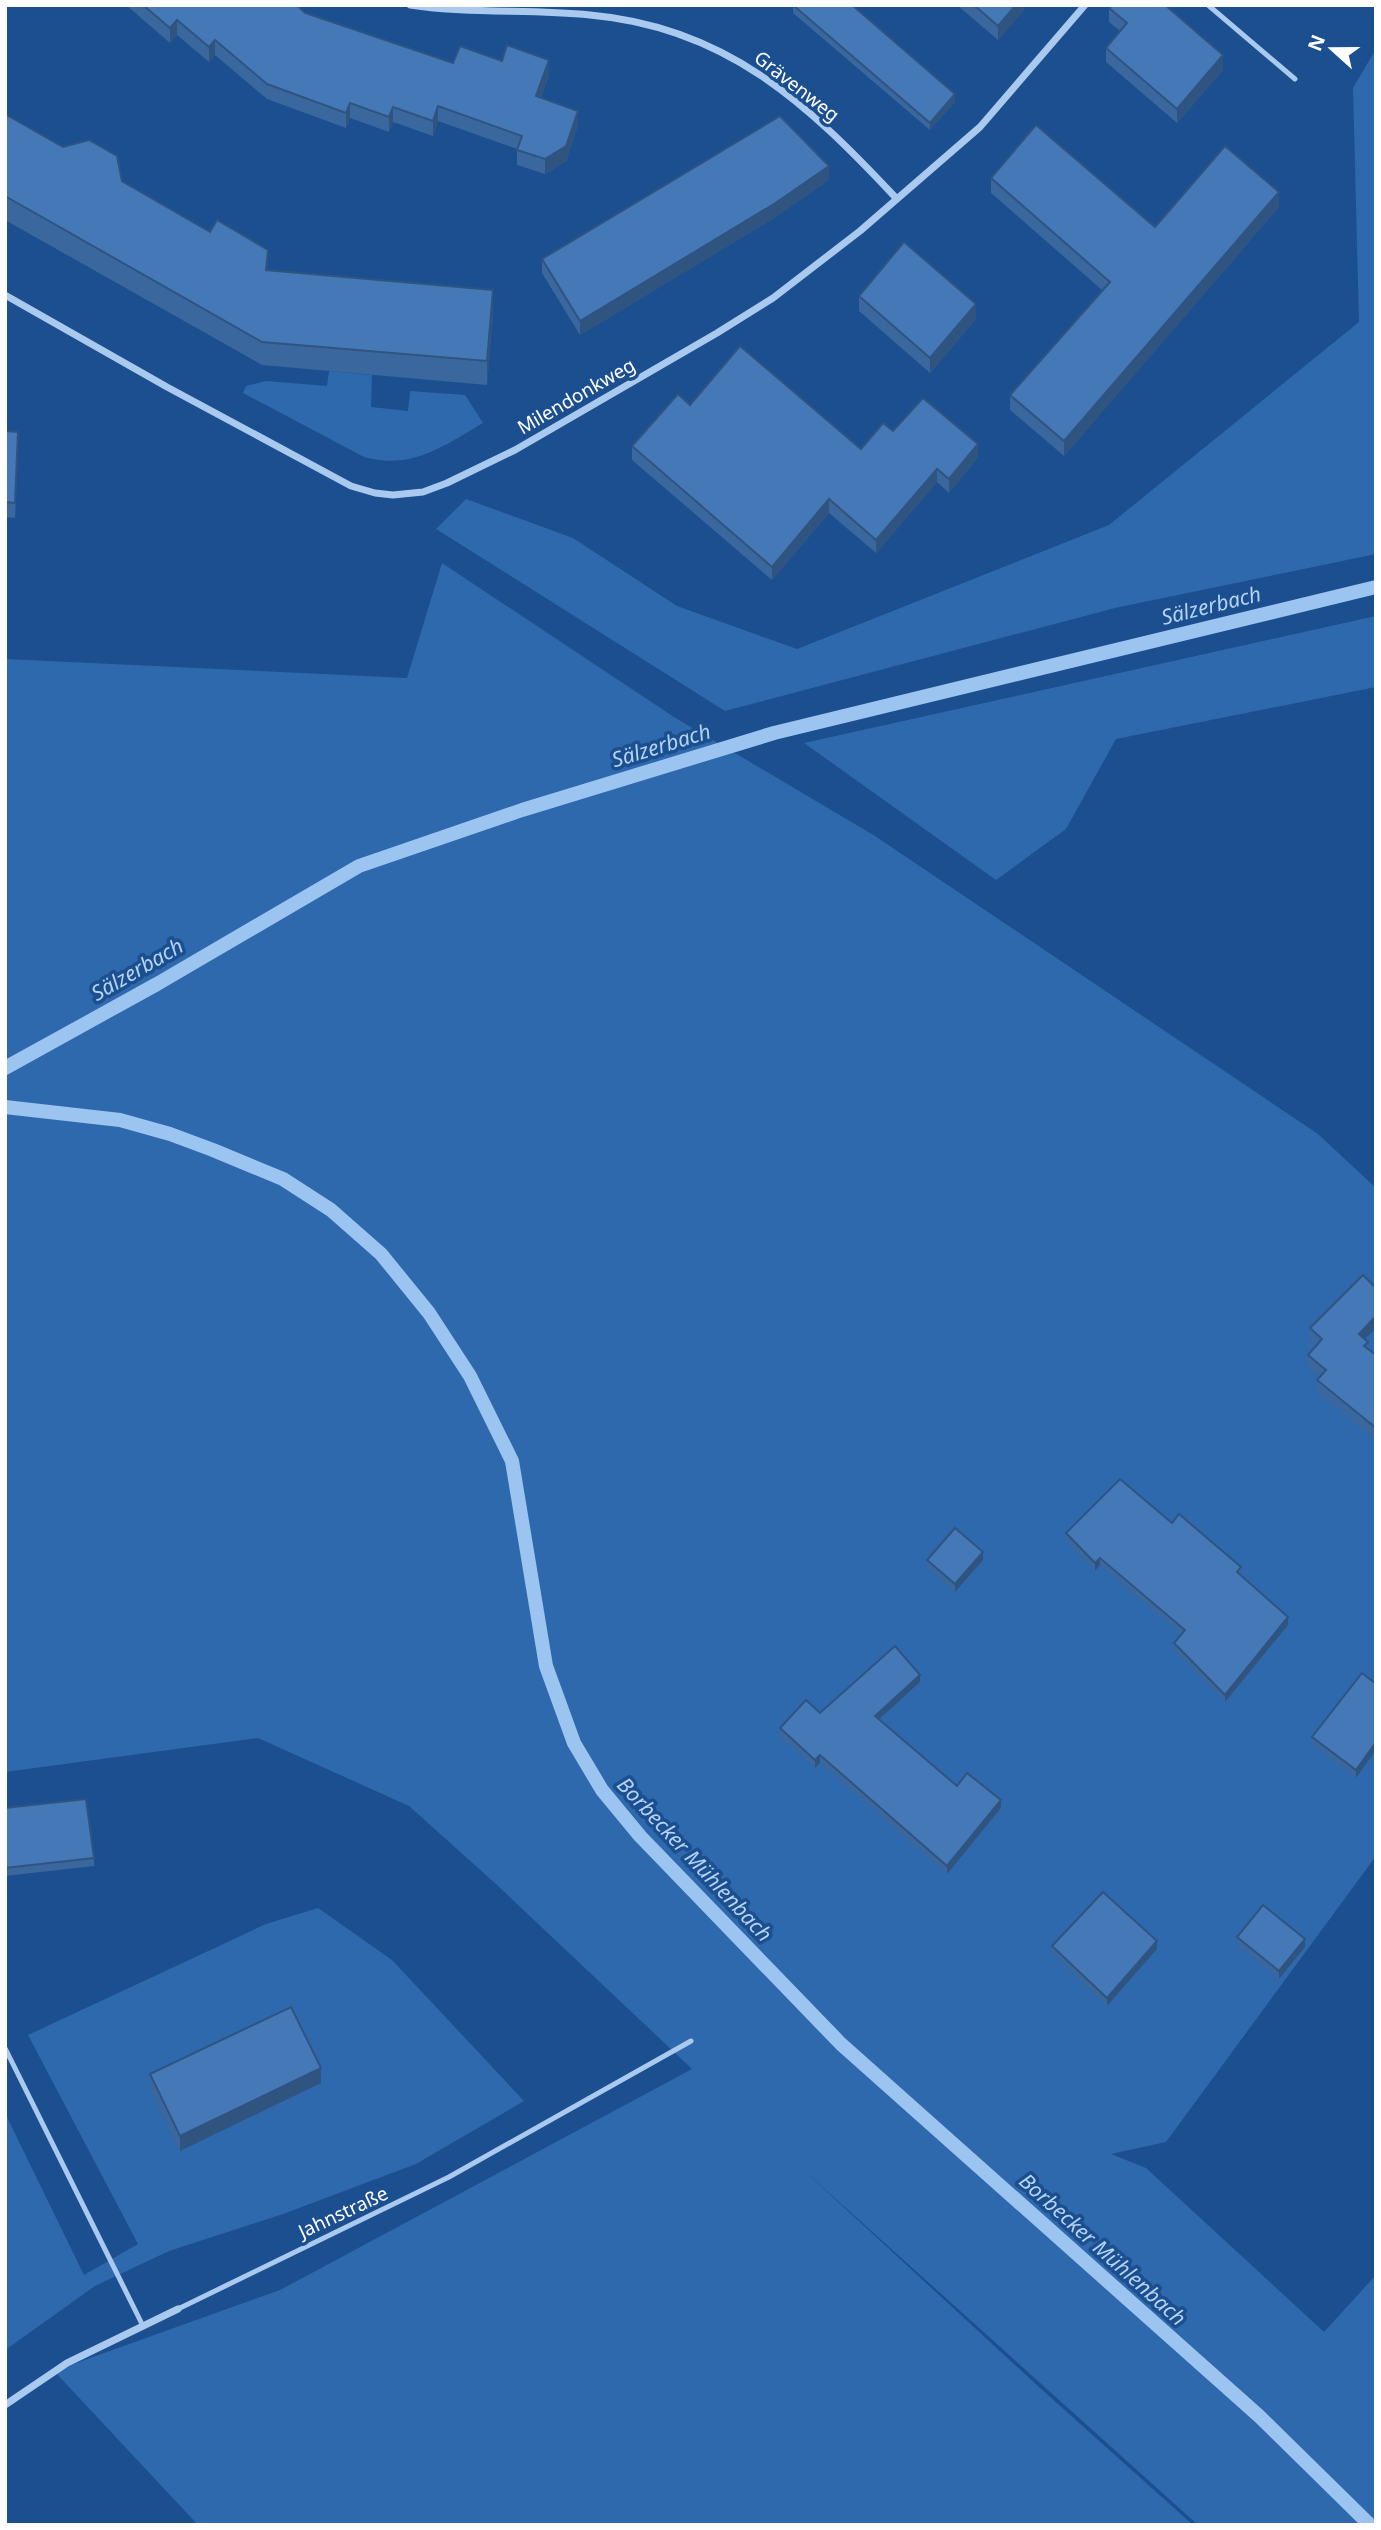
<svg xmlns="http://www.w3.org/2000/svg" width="1381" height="2530" font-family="'Noto Sans',sans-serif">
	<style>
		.green { fill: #2e69ad }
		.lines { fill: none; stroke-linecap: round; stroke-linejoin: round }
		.stream { stroke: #9cc4f0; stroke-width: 14 }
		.service { stroke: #a9c9ee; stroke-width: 5 }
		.minor { stroke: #a9c9ee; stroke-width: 7 }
		.wall { fill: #3a679d }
		.shaded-wall { fill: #305480 }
		.building { fill: #4478b7; stroke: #305480; stroke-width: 2 }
		.labels { text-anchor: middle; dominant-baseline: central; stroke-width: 7; stroke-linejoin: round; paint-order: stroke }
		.street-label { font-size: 19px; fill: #fff; stroke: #1b4f8f }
		.water-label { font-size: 21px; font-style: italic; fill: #b5d3f5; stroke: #1b4f8f }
	</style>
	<rect width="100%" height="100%" fill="#1b4f8f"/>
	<!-- green -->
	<g class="green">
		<polygon points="1376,49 1376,554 1115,608 725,711 436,529 466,499 573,538 677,606 797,649 1109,525 1359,322 1353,88"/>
		<path d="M329 371 372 375 371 407 408 411 410 391 465 395 483 423C442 447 412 470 364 457L243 393 246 386 266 381 327 386Z"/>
		<polygon points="442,563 674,717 875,836 1318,1134 1376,1188 1376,1856 1166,2142 1111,2154 1146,2168 1324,2332 1376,2275 1376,2525 1198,2525 798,2165 1039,2387 1193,2525 198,2525 54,2371 280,2290 692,2069 497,1885 409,1806 258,1738 5,1772 5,659 407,678"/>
		<polygon points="1376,616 1376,687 1116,739 1066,829 996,880 804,743"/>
		<polygon points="318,1908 392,1960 524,2101 416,2164 283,2214 169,2251 95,2286 8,2348 5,2345 5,2113 84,2275 138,2244 28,2035 266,1924"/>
	</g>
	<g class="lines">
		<!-- stream -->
		<g class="stream">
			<polyline points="5,1068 157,984 359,866 522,810 774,733 1376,587"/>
			<polyline points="5,1107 120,1120 170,1134 213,1150 283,1179 331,1210 381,1254 429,1313 470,1376 512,1461 546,1666 574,1743 602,1790 640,1836 841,2044 1259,2416 1370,2525"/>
		</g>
		<!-- service -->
		<g class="service">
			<polyline points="1208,5 1295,79"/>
			<polyline points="5,2048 142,2324"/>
			<polyline points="178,2309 449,2177 691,2041"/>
		</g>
		<!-- minor -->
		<g class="minor">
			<path d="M410 5C469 14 530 9 590 15 726 27 807 103 896 198"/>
			<polyline points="5,295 167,387 351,486 375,493 393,495 423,492 447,483 515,450 717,333 773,298 860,231 980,127 1085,5"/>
			<polyline points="5,2405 67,2363 178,2309"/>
		</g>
	</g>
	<!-- wall -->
	<g class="wall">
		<polygon points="126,5 297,5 305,13 453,63 502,61 549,75 541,98 578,126 566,161 545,174 517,165 517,149 438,121 433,136 393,122 389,132 350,118 346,128 267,99 215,55 209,62 177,35 170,43"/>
		<polygon points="793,5 955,102 930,130 793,13"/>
		<polygon points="957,5 1024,5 1024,10 998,40"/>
		<polygon points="1109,8 1223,70 1177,123 1106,62 1106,48 1120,31 1109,22"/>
		<polygon points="5,114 122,181 268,270 493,314 487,385 262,365 5,220"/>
		<polygon points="991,178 1155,227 1279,207 1064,456 1010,410 1010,395 1102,290 991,193"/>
		<polygon points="829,180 774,218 580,335 542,273 542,259"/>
		<polygon points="859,296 976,319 930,373 859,311"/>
		<polygon points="690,405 861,449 893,431 978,457 949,493 937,482 876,553 829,513 772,580 632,460 632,446"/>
		<polygon points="5,431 18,447 15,518 5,517"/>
		<polygon points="1376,1288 1376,1328 1365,1339 1368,1350 1376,1355 1376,1440 1317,1392 1317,1380 1320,1377 1308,1367 1308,1355 1317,1346 1310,1340 1310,1328"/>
		<polygon points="1172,1523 1241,1575 1288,1625 1225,1702 1174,1651 1174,1643 1181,1634 1100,1565 1095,1571 1066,1541 1066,1533"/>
		<polygon points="927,1560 983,1560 955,1592 927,1567"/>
		<polygon points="1362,1673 1356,1778 1312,1745 1312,1737"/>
		<polygon points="920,1682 879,1719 957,1786 1001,1808 947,1874 820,1763 815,1768 780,1736 780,1728 820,1713"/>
		<polygon points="5,1808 94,1858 94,1866 5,1876"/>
		<polygon points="1237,1937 1305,1947 1279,1979 1237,1945"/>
		<polygon points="1052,1946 1157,1949 1107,2006 1052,1953"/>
		<polygon points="150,2074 321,2083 180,2151 150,2089"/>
	</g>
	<!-- shaded-wall -->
	<g class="shaded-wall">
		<polygon points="1016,5 1024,5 1024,10 998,40 998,26"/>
		<polygon points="177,20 177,35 170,43 170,28"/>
		<polygon points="215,40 215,55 209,62 209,47"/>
		<polygon points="1223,55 1223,70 1177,123 1177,109"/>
		<polygon points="549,60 549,75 536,111 536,96"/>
		<polygon points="955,94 955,102 930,130 930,123"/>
		<polygon points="350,103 350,118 346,128 346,113"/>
		<polygon points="438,106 438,121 433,136 433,121"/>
		<polygon points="393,107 393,122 389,132 389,117"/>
		<polygon points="578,111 578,126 566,161 545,174 545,159"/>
		<polygon points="829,166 829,180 774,218 580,335 580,321"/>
		<polygon points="1279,192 1279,207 1064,456 1064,441"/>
		<polygon points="493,290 493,314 487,385 487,361"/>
		<polygon points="976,304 976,319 930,373 930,358"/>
		<polygon points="978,444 978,457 949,493 949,479"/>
		<polygon points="937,469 937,482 876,553 876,540"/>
		<polygon points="829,499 829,513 772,580 772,567"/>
		<polygon points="1376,1316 1376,1328 1359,1345 1359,1334"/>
		<polygon points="983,1552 983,1560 955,1592 955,1584"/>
		<polygon points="1100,1558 1100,1565 1095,1571 1095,1563"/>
		<polygon points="1288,1617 1288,1625 1225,1702 1225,1695"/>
		<polygon points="920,1675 920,1682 875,1723 875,1716"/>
		<polygon points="1376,1742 1376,1750 1356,1778 1356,1770"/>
		<polygon points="820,1755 820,1763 815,1768 815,1760"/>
		<polygon points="1001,1800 1001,1808 947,1874 947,1866"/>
		<polygon points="1305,1939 1305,1947 1279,1979 1279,1971"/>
		<polygon points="1157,1941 1157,1949 1107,2006 1107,1998"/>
		<polygon points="321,2068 321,2083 180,2151 180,2136"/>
	</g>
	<!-- building -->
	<g class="building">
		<polygon points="143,5 297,5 305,13 453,63 460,46 502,61 507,45 549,60 536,96 578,111 566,146 545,159 517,150 522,136 438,106 433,121 393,107 389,117 350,103 346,113 267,84 215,40 209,47 177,20 170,28"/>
		<polygon points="793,5 852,5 955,94 930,123"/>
		<polygon points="974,5 1016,5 998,26"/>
		<polygon points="1112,5 1165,5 1223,55 1177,109 1106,48 1127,23 1109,8"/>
		<polygon points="5,114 63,147 89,140 117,156 122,181 210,232 217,220 268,250 266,270 493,290 487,361 262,342 5,196"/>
		<polygon points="780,116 829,166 774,204 580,321 542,259"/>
		<polygon points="1036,125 1155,227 1225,146 1279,192 1064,441 1010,395 1110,282 991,178"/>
		<polygon points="904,242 976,304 930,358 859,296"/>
		<polygon points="740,346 861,449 883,423 893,431 923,398 978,444 949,479 937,469 876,540 829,499 772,567 632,446 678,394 690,405"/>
		<polygon points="5,431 18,432 15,503 5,502"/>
		<polygon points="1363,1275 1376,1288 1376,1316 1359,1334 1368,1342 1364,1346 1376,1355 1376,1428 1317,1380 1326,1370 1308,1355 1322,1339 1310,1328"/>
		<polygon points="1120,1479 1172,1523 1179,1514 1241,1567 1237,1572 1288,1617 1225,1695 1174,1643 1185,1630 1100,1558 1095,1563 1066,1533"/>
		<polygon points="955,1528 983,1552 955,1584 927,1560"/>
		<polygon points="895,1646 920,1675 875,1716 957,1786 967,1773 1001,1800 947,1866 820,1755 815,1760 780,1728 806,1700 820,1713"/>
		<polygon points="1362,1673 1376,1684 1376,1742 1356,1770 1312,1737"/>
		<polygon points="86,1799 94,1858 5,1868 5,1808"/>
		<polygon points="1103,1892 1157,1941 1107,1998 1052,1946"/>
		<polygon points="1263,1905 1305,1939 1279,1971 1237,1937"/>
		<polygon points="291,2007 321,2068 180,2136 150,2074"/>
	</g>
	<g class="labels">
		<!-- street labels -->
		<g class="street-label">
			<text transform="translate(797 86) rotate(38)">Grävenweg</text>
			<text transform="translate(576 396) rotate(-30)">Milendonkweg</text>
			<text transform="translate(343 2212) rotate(-25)">Jahnstraße</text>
		</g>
		<!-- water labels -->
		<g class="water-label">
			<text transform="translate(1211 605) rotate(-14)">Sälzerbach</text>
			<text transform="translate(661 745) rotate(-17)">Sälzerbach</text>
			<text transform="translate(137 969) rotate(-30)">Sälzerbach</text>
			<text transform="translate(695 1859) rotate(47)">Borbecker Mühlenbach</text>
			<text transform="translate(1103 2249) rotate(42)">Borbecker Mühlenbach</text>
		</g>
	</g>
	<!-- border -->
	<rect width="1381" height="2530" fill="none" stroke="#ffffff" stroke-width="14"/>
	<!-- north arrow -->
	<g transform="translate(1332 49) rotate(291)" stroke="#1b4f8f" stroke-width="5" paint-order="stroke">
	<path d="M0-5L12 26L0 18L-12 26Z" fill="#ffffff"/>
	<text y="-10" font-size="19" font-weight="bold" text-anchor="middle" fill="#ffffff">N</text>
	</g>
</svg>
